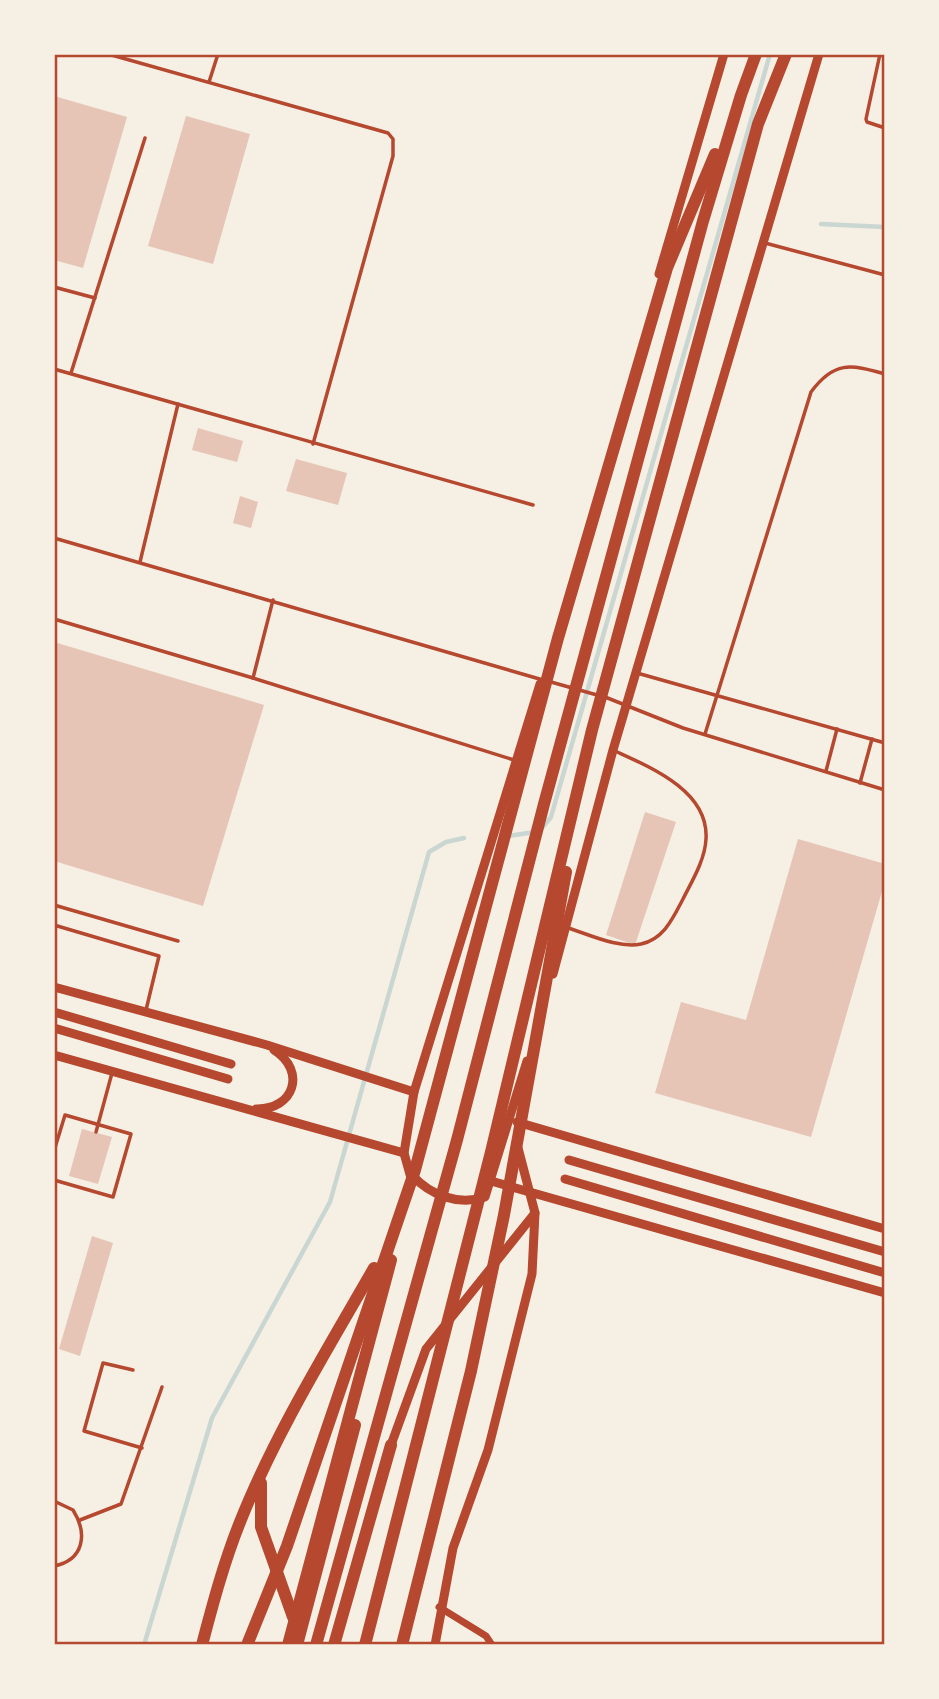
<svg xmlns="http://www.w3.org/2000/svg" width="939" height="1699" font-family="'Source Sans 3',sans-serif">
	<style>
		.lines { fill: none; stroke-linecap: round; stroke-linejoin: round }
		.stream { stroke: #c9d6d2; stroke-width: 4.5 }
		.building { fill: #e6c5b7 }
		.service { stroke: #b5482f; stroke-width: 3.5 }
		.minor { stroke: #b5482f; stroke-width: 7 }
		.tertiary { stroke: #b5482f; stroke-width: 9 }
		.motorway { stroke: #b5482f; stroke-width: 12 }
		.neatline { fill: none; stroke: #b5482f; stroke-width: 2.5 }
	</style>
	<rect width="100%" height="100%" fill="#f6efe4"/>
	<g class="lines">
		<!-- stream -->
		<g class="stream">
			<polyline points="821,224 885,227"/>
			<polyline points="542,828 551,817 770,54"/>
			<polyline points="508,836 535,832"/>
			<polyline points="144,1645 212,1418 330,1202 429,852 446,842 464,838"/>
		</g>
	</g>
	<!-- building -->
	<g class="building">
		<polygon points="54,96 127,117 83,268 54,260"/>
		<polygon points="186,116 250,134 213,264 148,246"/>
		<polygon points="198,428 243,441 237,462 192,450"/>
		<polygon points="296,459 347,473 338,505 286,491"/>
		<polygon points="240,496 258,502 251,528 233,523"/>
		<polygon points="54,642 264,705 203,906 54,861"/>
		<polygon points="645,812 676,822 635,945 606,935"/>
		<polygon points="798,839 885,864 885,881 811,1137 655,1093 681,1002 746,1020"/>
		<polygon points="82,1129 112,1137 98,1184 69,1176"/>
		<polygon points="92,1236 113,1243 80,1356 59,1349"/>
	</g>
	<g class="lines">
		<!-- service -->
		<g class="service">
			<polyline points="108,54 388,133 393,139 393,156 313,444"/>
			<polyline points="880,54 866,119 867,122 885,128"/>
			<polyline points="209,82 218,54"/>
			<polyline points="765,243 885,275"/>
			<polyline points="54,287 95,298"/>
			<polyline points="54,369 533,505"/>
			<polyline points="71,373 145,138"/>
			<polyline points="54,538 543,680"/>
			<polyline points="140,562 178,404"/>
			<polyline points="273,600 253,678 514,760"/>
			<polyline points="54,619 253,678"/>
			<polyline points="637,673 885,743"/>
			<polyline points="551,682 597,695"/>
			<polyline points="605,697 683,728 885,790"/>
			<path d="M705 734 811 392C834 361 850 364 885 374"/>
			<polyline points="826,771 837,729"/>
			<polyline points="860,783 872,739"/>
			<polyline points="54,905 178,941"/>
			<polyline points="54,925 159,956 146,1010"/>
			<path d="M568 928C588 934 619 949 641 944 664 939 673 918 683 899 692 881 705 860 706 839 709 791 650 767 615 751"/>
			<polyline points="96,1132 112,1073"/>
			<polyline points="54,1151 65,1115 131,1134 113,1197 54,1180"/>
			<polyline points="133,1370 103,1363 84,1431 142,1448"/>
			<path d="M54 1501 73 1510C88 1534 84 1560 54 1566"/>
			<polyline points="80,1520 121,1504 162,1387"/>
		</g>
		<!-- minor -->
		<polyline class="minor" points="439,1607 486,1636 492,1645"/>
		<!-- tertiary -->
		<g class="tertiary">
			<polyline points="659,274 724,54"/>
			<polyline points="553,974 613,750 819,54"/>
			<polyline points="54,987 267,1045 414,1092"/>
			<polyline points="54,1012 231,1064"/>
			<polyline points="54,1028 228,1079"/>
			<polyline points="54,1055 404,1153"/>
			<path d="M256 1109C294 1110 307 1071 274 1050"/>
			<polyline points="517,1122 885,1229"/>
			<polyline points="569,1160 885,1252"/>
			<path d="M412 1175C430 1195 458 1206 485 1197L527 1061"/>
			<polyline points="411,1178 404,1153 414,1092 540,684"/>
			<polyline points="565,1179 885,1273"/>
			<polyline points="491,1181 885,1293"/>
			<polyline points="391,1445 426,1349 535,1213"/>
			<polyline points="435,1645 453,1548 488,1450 532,1274 535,1213 518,1148"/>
		</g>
		<!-- motorway -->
		<g class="motorway">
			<polyline points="261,1483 261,1527 293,1617"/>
			<path d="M202 1645C213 1603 224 1562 240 1522 275 1434 327 1350 374 1268"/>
			<polyline points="247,1645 287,1546 415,1170 558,638 667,268 715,154"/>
			<polyline points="288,1645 391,1260"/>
			<polyline points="297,1645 355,1425"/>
			<polyline points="316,1645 457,1140 544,804 703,221 741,95 756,54"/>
			<polyline points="334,1645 391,1445"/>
			<polyline points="365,1645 491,1152 592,730 758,124 786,54"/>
			<polyline points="402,1645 471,1371 504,1215 566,872"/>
		</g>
	</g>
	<!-- border -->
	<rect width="939" height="1699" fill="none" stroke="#f6efe4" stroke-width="112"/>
	<rect x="56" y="56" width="827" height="1587" class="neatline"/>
</svg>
